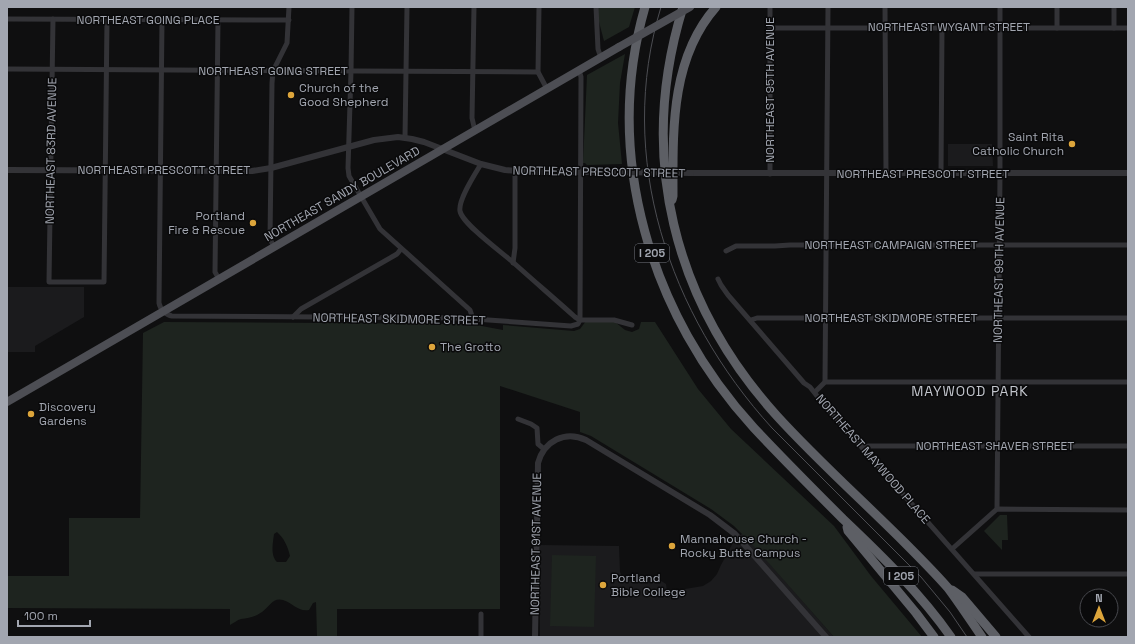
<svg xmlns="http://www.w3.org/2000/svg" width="1135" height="644" font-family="'Space Grotesk',sans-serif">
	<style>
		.built { fill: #1b1b1d }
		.green { fill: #1e241f; fill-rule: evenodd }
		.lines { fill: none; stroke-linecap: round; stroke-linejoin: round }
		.minor { stroke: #333337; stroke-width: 5 }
		.tertiary { stroke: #333337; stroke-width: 6 }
		.primary { stroke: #4d4e54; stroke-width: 8 }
		.motorway { stroke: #5d5f65; stroke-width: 9 }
		.tram { stroke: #4c4d52; stroke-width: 1 }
		.tertiary-bridge { stroke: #333337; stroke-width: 6 }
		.primary-bridge { stroke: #4d4e54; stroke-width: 8 }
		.poi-dot { fill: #dda53b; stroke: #0a0a0b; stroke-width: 1.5 }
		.labels { text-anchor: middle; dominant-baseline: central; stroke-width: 3; stroke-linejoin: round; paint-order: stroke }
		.shield { fill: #0a0a0b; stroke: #74777e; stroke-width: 1 }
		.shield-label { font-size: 11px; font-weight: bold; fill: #a2a6b0 }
		.street-label { font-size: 12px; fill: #a2a6b0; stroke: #0a0a0b }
		.poi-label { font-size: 12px; fill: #a2a6b0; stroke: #0a0a0b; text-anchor: start }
		.quarter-label { font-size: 14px; letter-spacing: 1px; fill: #c2c5cc; stroke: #0a0a0b }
	</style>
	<rect width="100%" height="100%" fill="#0f0f10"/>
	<!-- built -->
	<g class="built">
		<polygon points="948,144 992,144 993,166 948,166"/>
		<polygon points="7,287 84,287 84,317 35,346 35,352 7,352"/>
		<polygon points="743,533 834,637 540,637 540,545 619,546 620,572 622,576 629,581 658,579 666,584 667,592 703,586 711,581 717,574 721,565 735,539"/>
	</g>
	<!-- green -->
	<g class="green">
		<polygon points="598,7 635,7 629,27 604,41 598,18"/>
		<polygon points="625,54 620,83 618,123 622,164 587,165 585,163 583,163 587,75"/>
		<path d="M586 321 615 322 625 330 632 332 639 329 641 322H655L698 389 731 429 834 526 871 576 922 637H834L750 542 734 526 711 509 591 436 580 432V412L500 386V609H337V636H317L316 602 313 603 309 610C298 612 293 603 283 600 273 597 269 607 262 612 255 617 249 618 241 619 237 620 234 623 230 625V609L7 608V576H69V518H140L143 333 164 322 471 324 503 330V325L574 331 580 329ZM277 532C284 538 288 547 290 556L286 562H277C270 555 273 543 274 534Z"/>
		<polygon points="1000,515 1007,515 1008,540 1002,540 1002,550 984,531"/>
		<polygon points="552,555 596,556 594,627 550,626"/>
	</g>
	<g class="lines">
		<!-- minor -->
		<g class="minor">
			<polyline points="352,7 351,71 348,168 349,176 380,229 470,310 473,319"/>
			<polyline points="474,7 472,118 475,131"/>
			<polyline points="539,7 538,72 547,89"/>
			<polyline points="596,7 598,49 601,58"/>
			<polyline points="770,7 770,174"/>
			<polyline points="885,7 886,174"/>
			<polyline points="1057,7 1057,28"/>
			<polyline points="1114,7 1114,28"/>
			<polyline points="7,19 289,20"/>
			<polyline points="53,19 49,282 104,282 107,20"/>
			<path d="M162 20 159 303C160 309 166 315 172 316L460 318 571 326 578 324 580 320"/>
			<polyline points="218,20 215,272 219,279"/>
			<polyline points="770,28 1128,28"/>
			<polyline points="7,69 538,72"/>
			<polyline points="579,70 581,77 580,320"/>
			<polyline points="405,137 407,7"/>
			<path d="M481 164C475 174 458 200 460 211 462 224 504 254 515 264 535 282 555 299 575 317L580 320H614L632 325"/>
			<polyline points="941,174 942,27"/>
			<polyline points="274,247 270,239 272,83 273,71 287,43 289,7"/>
			<polyline points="726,251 736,246 775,246 790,245 1128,245"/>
			<polyline points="513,263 515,248 515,172"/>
			<polyline points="718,279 721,285 728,295 804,383 810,387 821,401 1029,637"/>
			<polyline points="293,317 301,309 397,254 401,249"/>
			<polyline points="751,320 757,318 1128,318"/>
			<polyline points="825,382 828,7"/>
			<polyline points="815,392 825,382 1128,382"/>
			<polyline points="518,419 531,424 537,428 538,444 544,449"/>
			<polyline points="862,447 869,446 1128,446"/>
			<polyline points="997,509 1000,174 1000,7"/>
			<polyline points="952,549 997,509 1128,510"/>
			<polyline points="975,574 1128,574"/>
			<polyline points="481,637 481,614"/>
		</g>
		<!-- tertiary -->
		<g class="tertiary">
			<polyline points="7,170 252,171 271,168 374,140 398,137 412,139 424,142 481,164 505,170 532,172 613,172"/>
			<polyline points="691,173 1128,173"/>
			<path d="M535 637 538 463C544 441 565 430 586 440L710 515 735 534 826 637"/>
		</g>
		<!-- primary -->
		<polyline class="primary" points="7,402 619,47"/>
		<!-- motorway -->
		<g class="motorway">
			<path d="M645 7C602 156 651 316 754 428 783 459 813 489 843 519 882 556 920 593 951 637"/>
			<path d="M683 7C637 156 673 301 777 416 817 460 862 500 904 542 919 557 934 572 948 588 960 604 971 621 982 637"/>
			<path d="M672 200 673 196C673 132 670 59 716 7"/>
			<polyline points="847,527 848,531 916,613 934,637"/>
			<polyline points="952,590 962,597 996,637"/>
		</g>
		<!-- tram -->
		<path class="tram" d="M661 7C615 157 669 315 772 428L921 577 950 612 967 637"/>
		<!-- tertiary-bridge -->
		<polyline class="tertiary-bridge" points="613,172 691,173"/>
		<!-- primary-bridge -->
		<polyline class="primary-bridge" points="619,47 690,7"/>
	</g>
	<!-- markers -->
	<g class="poi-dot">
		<circle cx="291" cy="95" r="4"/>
		<circle cx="1072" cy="144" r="4"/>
		<circle cx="253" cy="223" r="4"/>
		<circle cx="432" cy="347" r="4"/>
		<circle cx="31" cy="414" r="4"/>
		<circle cx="672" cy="546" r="4"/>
		<circle cx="603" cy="585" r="4"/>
	</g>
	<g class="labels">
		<!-- shield labels -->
		<g class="shield">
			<rect x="635" y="244" width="34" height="18" rx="3"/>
			<rect x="884" y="567" width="34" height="18" rx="3"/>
		</g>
		<g class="shield-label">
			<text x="652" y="253">I 205</text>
			<text x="901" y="576">I 205</text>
		</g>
		<!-- street labels -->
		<g class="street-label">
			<text x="148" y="20">NORTHEAST GOING PLACE</text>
			<text x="949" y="27">NORTHEAST WYGANT STREET</text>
			<text x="273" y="71">NORTHEAST GOING STREET</text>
			<text transform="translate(770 90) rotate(-90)">NORTHEAST 95TH AVENUE</text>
			<text transform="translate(51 151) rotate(-89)">NORTHEAST 83RD AVENUE</text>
			<text x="164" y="170">NORTHEAST PRESCOTT STREET</text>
			<text transform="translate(599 172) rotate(1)">NORTHEAST PRESCOTT STREET</text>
			<text x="923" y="174">NORTHEAST PRESCOTT STREET</text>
			<text transform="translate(342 194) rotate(-30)">NORTHEAST SANDY BOULEVARD</text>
			<text x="891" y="245">NORTHEAST CAMPAIGN STREET</text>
			<text transform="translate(999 270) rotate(-89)">NORTHEAST 99TH AVENUE</text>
			<text x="891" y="318">NORTHEAST SKIDMORE STREET</text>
			<text transform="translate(399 319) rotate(1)">NORTHEAST SKIDMORE STREET</text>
			<text x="995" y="446">NORTHEAST SHAVER STREET</text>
			<text transform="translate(873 459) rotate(49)">NORTHEAST MAYWOOD PLACE</text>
			<text transform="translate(536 544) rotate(-89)">NORTHEAST 91ST AVENUE</text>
		</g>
		<!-- poi labels -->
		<g class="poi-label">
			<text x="299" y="88">Church of the<tspan x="299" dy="14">Good Shepherd</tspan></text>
			<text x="1064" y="137" text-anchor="end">Saint Rita<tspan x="1064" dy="14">Catholic Church</tspan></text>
			<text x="245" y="216" text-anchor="end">Portland<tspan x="245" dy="14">Fire &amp; Rescue</tspan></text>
			<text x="440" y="347">The Grotto</text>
			<text x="39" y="407">Discovery<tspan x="39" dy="14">Gardens</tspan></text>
			<text x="680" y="539">Mannahouse Church -<tspan x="680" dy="14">Rocky Butte Campus</tspan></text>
			<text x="611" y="578">Portland<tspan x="611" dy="14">Bible College</tspan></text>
		</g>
		<!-- quarter labels -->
		<g class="quarter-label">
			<text x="970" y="391">MAYWOOD PARK</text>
		</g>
	</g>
	<!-- border -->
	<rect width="1135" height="644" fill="none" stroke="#a2a6b0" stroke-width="16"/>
	<!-- north arrow -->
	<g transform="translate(1099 608)"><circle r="19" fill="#0a0a0b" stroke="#47484d"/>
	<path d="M0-3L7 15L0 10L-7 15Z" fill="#dda53b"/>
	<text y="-6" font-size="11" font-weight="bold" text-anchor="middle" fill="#a2a6b0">N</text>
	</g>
	<!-- scale -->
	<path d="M18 620v6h72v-6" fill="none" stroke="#a2a6b0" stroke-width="2"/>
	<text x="24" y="620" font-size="12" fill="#a2a6b0" stroke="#0a0a0b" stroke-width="3" paint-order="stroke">100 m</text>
</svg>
